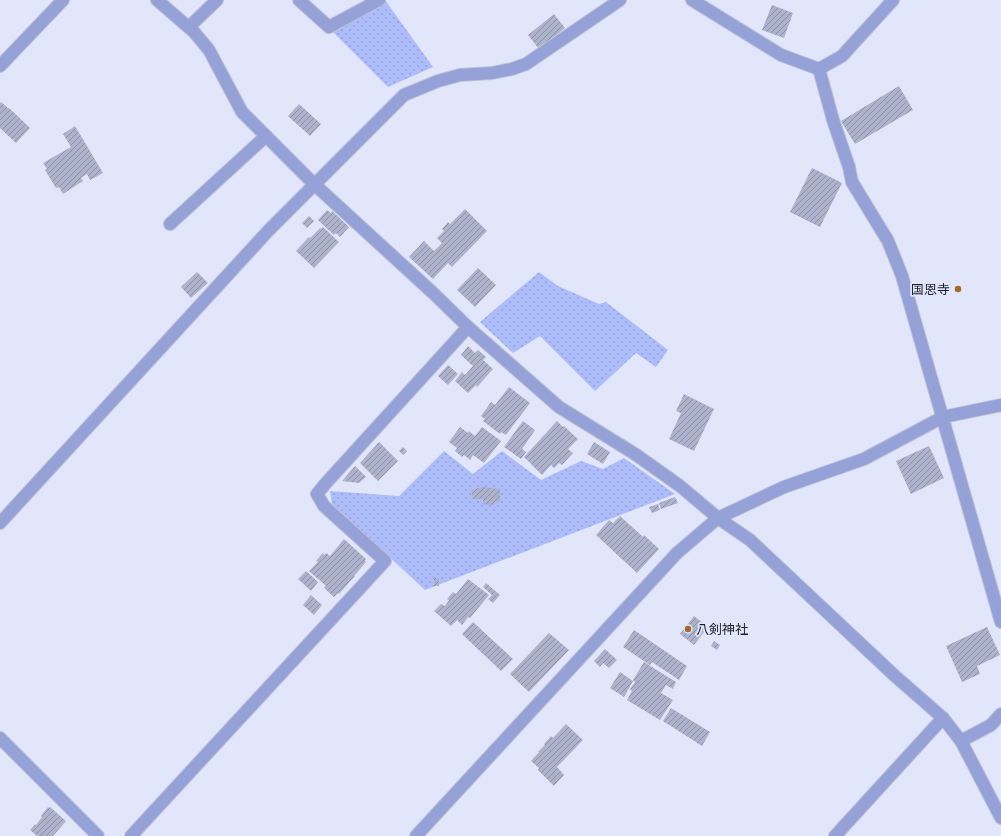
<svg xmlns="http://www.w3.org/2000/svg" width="1001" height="836" font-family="'Open Sans','Noto Sans JP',sans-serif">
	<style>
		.grass { fill: url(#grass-dots) }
		.building { fill: url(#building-hatch) }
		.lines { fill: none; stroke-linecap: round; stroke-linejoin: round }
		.minor-casing { stroke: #bdc2d5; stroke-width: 14 }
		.minor { stroke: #95a1d7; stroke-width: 12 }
		.poi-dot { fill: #a56a2b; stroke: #e1e6fb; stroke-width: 1.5 }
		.labels { text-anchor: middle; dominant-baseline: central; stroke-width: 3.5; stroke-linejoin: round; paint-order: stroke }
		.poi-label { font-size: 13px; fill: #1b1d27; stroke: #e1e6fb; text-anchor: end }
	</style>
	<defs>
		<pattern id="grass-dots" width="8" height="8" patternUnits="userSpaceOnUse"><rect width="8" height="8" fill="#adbcfa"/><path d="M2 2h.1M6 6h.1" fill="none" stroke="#94a1d6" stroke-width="1.8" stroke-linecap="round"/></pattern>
		<pattern id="building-hatch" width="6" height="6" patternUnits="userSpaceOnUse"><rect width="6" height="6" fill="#adb3cc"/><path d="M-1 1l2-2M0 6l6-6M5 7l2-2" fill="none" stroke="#8c91a6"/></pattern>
	</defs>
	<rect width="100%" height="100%" fill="#e1e6fb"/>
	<!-- grass -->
	<g class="grass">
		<polygon points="376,0 385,0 433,67 388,87 332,31"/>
		<polygon points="539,272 558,286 599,304 606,302 668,350 656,367 636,353 595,391 540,336 513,353 480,322"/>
		<polygon points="444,451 473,474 502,451 541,480 581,461 603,469 624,458 675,494 425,590 332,504 330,491 399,496"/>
	</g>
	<!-- building -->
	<g class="building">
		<polygon points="772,5 793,13 784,38 762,30"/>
		<polygon points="554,14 565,28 539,49 528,35"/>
		<polygon points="899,86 913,110 855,144 841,121"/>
		<polygon points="1,102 8,108 9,108 30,128 16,143 0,128 0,103"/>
		<polygon points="299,104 321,124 310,136 288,116"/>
		<polygon points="75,126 103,173 90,180 87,174 81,178 83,181 63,194 59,187 56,188 45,170 47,169 43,163 71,147 63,134"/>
		<polygon points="812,168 842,183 820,227 790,212"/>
		<polygon points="465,209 487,231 452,267 448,263 433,279 409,257 424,241 434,251 442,243 437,238 444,231 442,229 448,222 450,224"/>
		<polygon points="327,210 331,213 332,211 349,227 340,237 336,233 334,235 318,220"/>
		<polygon points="309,216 314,221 307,228 302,223"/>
		<polygon points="323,227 339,242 314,268 296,251 309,237 310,238 320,228 321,229"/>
		<polygon points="478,268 496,285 475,307 457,290"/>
		<polygon points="197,272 208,283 191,298 181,287"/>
		<polygon points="468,346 475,353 478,350 486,357 483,360 493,369 477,387 476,385 468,393 455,381 462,372 465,375 473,366 461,355"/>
		<polygon points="448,365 458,374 448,385 438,376"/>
		<polygon points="509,387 530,403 506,435 501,432 500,434 483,421 485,419 481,416 491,402 495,405"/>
		<polygon points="684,394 714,409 694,451 669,439 681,413 676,411"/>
		<polygon points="523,421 535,430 522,449 526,452 521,459 504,447"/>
		<polygon points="557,421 563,427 564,426 578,439 568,449 573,453 562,465 559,463 554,468 551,465 542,475 524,457"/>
		<polygon points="460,427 468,433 469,431 475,436 482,427 501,441 484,463 473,455 470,460 464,455 462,457 455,451 457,448 449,442"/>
		<polygon points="379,442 398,461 378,481 360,463"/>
		<polygon points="594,442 610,452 603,464 587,454"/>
		<polygon points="929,446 944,478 911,494 896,461"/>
		<polygon points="403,447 407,451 403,455 399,451"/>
		<polygon points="355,466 366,477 359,483 342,481"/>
		<polygon points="483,487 500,489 500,502 495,502 494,505 483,504 483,499 473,499 471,490"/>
		<polygon points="675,497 678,503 661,509 659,503"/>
		<polygon points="658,504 660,510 652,513 649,507"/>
		<polygon points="620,516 643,537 644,535 659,549 637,573 596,535 609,520 613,523"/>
		<polygon points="344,539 366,559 365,561 366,562 354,576 355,576 339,594 338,593 334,597 324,588 326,586 309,571 318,562 316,561 323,553 324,555 326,553 330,556"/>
		<polygon points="306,571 318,582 311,591 298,579"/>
		<rect x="434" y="578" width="5" height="8"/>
		<polygon points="468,579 489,595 470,618 468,617 462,625 457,620 451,626 434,611 441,604 445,606 449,600 447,599 453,592 456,594"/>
		<polygon points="486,583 500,595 493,603 488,599 492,595 483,587"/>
		<polygon points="311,595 322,605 314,615 303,605"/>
		<polygon points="694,616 708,627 694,645 680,634"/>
		<polygon points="473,622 513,659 501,671 462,634"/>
		<polygon points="987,627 1000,655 977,666 980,674 962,682 946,646"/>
		<polygon points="634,630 687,666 679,680 652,662 650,665 623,647"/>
		<polygon points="549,633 569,650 529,692 510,674"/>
		<polygon points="714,641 720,645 717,650 711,646"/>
		<polygon points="605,649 617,660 609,668 603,663 600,667 594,661"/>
		<polygon points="644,662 676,682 673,689 666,685 661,693 673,700 660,720 627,700 632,691 630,689 635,682 633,680"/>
		<polygon points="620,672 633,681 624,697 610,688"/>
		<polygon points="671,708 710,732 702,746 663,721"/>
		<polygon points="566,724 583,740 557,767 564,775 554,786 538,770 539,768 531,761 539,752 538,752 545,745 544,744 551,736 553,738"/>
		<polygon points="48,807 49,808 50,807 66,821 53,836 37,836 30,830 35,824 36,825 42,817 41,816"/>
	</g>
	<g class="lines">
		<!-- minor casing -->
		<g class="minor-casing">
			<g id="minor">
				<polyline points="157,0 194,32 209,50 242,112 314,184 432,292 468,327 559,407 635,454 680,486 718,518 750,540 895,676 943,718 961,741 1001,818"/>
				<polyline points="299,0 329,27 379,0"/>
				<polyline points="692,0 781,55 819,69"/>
				<polyline points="189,27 217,0"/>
				<polyline points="0,66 63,0"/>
				<polyline points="819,69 833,120 849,167 852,182 888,241 902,276 1001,622"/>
				<polyline points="819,69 842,56 893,0"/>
				<polyline points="170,224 266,136"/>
				<polyline points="0,523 268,231 404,95 438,81 460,75 492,73 512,69 526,64 620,0"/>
				<polyline points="0,738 98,836"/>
				<polyline points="961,741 991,725 1001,714"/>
				<polyline points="131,836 385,561 324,506 317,494 326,483 468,327"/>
				<polyline points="416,836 677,553 718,518 784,487 864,459 943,417 1001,405"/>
				<polyline points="835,836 943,718"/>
			</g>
		</g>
		<!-- minor -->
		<use href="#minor" class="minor"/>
	</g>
	<!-- markers -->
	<g class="poi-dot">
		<circle cx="958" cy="289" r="4"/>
		<circle cx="688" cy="629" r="4"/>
	</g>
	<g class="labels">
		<!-- poi labels -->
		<g class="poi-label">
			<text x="950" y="289">国恩寺</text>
			<text x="696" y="629" text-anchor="start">八剣神社</text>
		</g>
	</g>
</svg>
